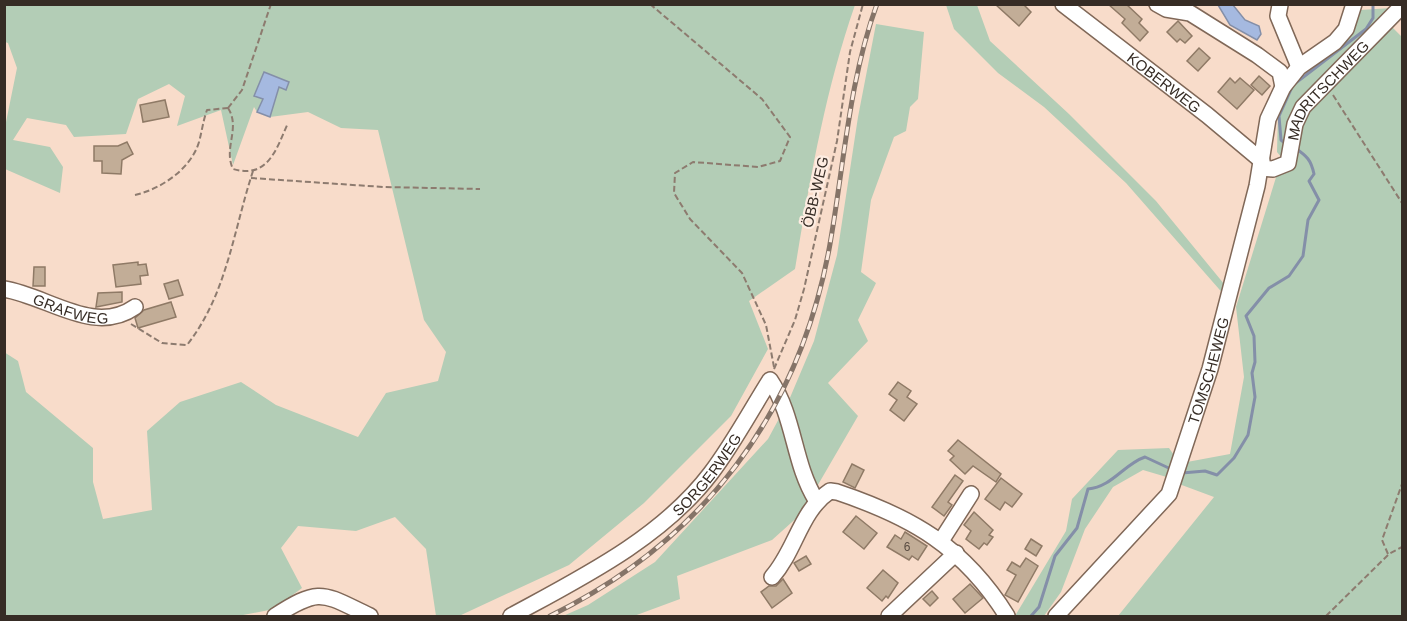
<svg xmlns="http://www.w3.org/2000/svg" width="1407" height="621" font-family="Helvetica,sans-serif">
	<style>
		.green { fill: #b3cdb6 }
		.water { fill: #a5b9e0; stroke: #848fa8; stroke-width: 1.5 }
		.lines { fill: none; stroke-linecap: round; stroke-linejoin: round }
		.stream { stroke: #848fa8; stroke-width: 3 }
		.building { fill: #c2ad97; stroke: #8f7a66; stroke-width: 1.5 }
		.minor-casing { stroke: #806858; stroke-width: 18 }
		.path { stroke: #8d7b6f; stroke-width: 2; stroke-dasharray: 6 3; stroke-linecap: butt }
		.minor { stroke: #fff; stroke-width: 15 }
		.rail-casing { stroke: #857468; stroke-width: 5 }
		.rail { stroke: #fdece1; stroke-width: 3; stroke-dasharray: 9; stroke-linecap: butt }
		.labels { text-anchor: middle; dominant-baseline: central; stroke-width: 4.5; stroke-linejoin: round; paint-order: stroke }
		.number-label { font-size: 12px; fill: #594c42 }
		.street-label { font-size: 15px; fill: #362c25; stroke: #fdece1 }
	</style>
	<rect width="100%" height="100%" fill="#f8dcca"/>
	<!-- green -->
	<g class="green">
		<path d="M5 5H855C825 91 810 179 795 269L749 301 768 349 731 416 644 503 569 565 459 616H436L426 549 395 517 356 531 298 526 281 548 302 588 274 609 238 616H5L4 352 18 361 26 392 93 448V482L103 519 152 510 147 431 180 402 241 382 276 405 358 437 386 393 438 381 446 352 424 320 378 130 341 128 308 112 270 117 257 112 254 107 233 165 221 110 177 126 185 96 169 84 138 99 126 134 74 137 66 125 27 118 13 140 50 147 63 167 60 193 5 169V127L17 68 8 43 5 42Z"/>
		<polygon points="946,5 977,5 990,41 1069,114 1156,201 1229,290 1226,297 1126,183 1044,107 998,73 954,29"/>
		<polygon points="1392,8 1393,28 1402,37 1402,616 1118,616 1214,497 1179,484 1187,462 1230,454 1244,377 1236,307 1282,158 1277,152 1278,114 1289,88 1328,57 1354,28 1360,10"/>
		<polygon points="876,24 924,32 918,99 910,107 906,131 894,137 871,200 861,272 876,283 858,320 868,341 828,383 858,416 801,514 772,540 677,576 680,599 634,616 563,616 588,605 655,562 768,439 789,400 814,341 837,255 858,117"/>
		<polygon points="1169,448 1176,458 1170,478 1143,470 1113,487 1085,529 1061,592 1044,616 1015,616 1066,531 1072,499 1118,450"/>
	</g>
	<!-- water -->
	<g class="water">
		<polygon points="1218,5 1233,5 1245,20 1259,26 1261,34 1257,40 1230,25"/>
		<polygon points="264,72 289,82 286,90 279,87 270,117 257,112 263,99 254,96"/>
	</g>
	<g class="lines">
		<!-- stream -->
		<g class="stream">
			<polyline points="1286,144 1281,140 1279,116 1293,85 1366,29 1373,18 1373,4"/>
			<path d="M1182 473 1205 471 1217 475 1234 458 1248 435 1255 397 1252 373 1255 362 1254 336 1246 316 1269 288 1289 276 1303 256 1308 220 1319 200 1309 181 1314 174C1311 160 1307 156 1295 148"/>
			<path d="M1031 616 1039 607 1055 556 1077 528 1088 489C1112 487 1124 464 1145 457L1173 470"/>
		</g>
	</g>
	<!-- building -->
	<g class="building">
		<polygon points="995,4 1023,4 1031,12 1019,26"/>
		<polygon points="1108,4 1126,4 1142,19 1139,23 1148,32 1140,41 1122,23 1125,19"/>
		<polygon points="1178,21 1192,36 1185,43 1180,39 1177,42 1167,32"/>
		<polygon points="1199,48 1210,58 1198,71 1187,61"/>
		<polygon points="1259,76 1270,86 1262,95 1251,85"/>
		<polygon points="1230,78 1235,83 1240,78 1254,90 1237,109 1218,92"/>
		<polygon points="165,100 169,117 143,122 140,105"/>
		<polygon points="127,142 133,154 122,160 121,174 102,173 102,161 94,161 94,146 118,146"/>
		<polygon points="138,262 138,265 146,264 148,275 140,276 141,284 116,287 113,265"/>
		<polygon points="34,267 45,267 45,286 33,286"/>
		<polygon points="178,280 183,295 169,299 164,284"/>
		<polygon points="122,292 122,302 96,307 98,293"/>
		<polygon points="171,302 176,317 138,328 135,318 144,310"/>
		<polygon points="898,382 911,391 907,397 917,404 904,421 890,410 897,400 889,394"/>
		<polygon points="958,440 1001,474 996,482 973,466 965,474 950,460 954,456 948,451"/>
		<polygon points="852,464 864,470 855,488 843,482"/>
		<polygon points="955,475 963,481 948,502 952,505 944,516 932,507"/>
		<polygon points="1001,478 1022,494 1012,507 1005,502 1000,510 985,499"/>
		<polygon points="974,512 993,530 989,535 993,537 987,545 984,543 979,549 966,539 971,531 964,525"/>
		<polygon points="856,516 877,533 864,549 843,532"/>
		<polygon points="905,532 927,546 918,560 912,556 909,560 887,547 895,535 901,539"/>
		<polygon points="1031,539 1042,546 1036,556 1025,549"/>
		<polygon points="806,556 811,564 799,571 794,563"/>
		<polygon points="1026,558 1038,566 1018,602 1005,595 1016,575 1007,570 1012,562 1020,567"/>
		<polygon points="883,570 898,583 888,598 886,596 882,601 867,588"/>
		<polygon points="783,579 792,593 772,608 761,592 769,586 776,586"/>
		<polygon points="970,584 983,598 965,613 953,599"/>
		<polygon points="932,591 938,598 930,606 923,599"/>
	</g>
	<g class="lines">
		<!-- minor casing -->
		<g class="minor-casing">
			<g id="minor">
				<path id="s1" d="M1063 4 1207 115 1262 161"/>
				<polyline points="1157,4 1166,9 1190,13 1257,55 1280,72 1283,87"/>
				<polyline points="1280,5 1278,16 1299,67"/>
				<path id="s2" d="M1261 168 1273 169 1288 163 1295 124 1303 107 1402 6"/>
				<path id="s3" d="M4 289C48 296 94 336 135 307"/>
				<polyline points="941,541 971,494"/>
				<path d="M772 577C796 550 800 511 830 491L837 492C912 517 964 547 1007 616"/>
				<path d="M275 616C321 586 323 594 370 616"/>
				<path id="s4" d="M511 616C581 578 662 538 711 473 733 444 751 410 770 380 795 417 793 463 816 500"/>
				<polyline points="889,616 956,553"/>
				<path id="s5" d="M1056 616 1169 494 1210 369 1257 186 1268 119 1283 87 1299 67 1335 42 1346 29 1354 4"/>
			</g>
		</g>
		<!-- path -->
		<g class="path">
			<polyline points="650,4 762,99 790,137 780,161 758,167 693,162 675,173 674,193 690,219 742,273 766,325 774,367"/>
			<polyline points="1333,95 1402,203"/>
			<path d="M228 108C241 128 223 148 233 169 268 179 276 150 288 123"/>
			<polyline points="228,108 242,90 271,4"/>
			<polyline points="251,178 383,187 480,189"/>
			<path d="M135 195C161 189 191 169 199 142 202 131 203 121 207 110L228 108"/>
			<path d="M131 324 162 343 187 345C227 294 233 232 253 171"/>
			<polyline points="774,369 795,320 804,289 837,141 850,52 863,4"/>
			<polyline points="1388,554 1382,540 1402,484"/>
			<polyline points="1326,616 1389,554 1402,547"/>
		</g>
		<!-- minor -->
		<use href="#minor" class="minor"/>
		<!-- rail casing -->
		<g class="rail-casing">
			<path id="rail" d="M550 616C703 541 800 413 830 244 844 165 849 80 877 4"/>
		</g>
		<!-- rail -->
		<use href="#rail" class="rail"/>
	</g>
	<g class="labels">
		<!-- number labels -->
		<g class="number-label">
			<text x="907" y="547">6</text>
		</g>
		<!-- street labels -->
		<g class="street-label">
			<text stroke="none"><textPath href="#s1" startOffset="128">KOBERWEG</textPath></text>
			<text stroke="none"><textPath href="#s2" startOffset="114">MADRITSCHWEG</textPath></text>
			<text transform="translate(815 192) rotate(-77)">ÖBB-WEG</text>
			<text stroke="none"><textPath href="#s3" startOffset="70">GRAFWEG</textPath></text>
			<text stroke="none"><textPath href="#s5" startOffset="296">TOMSCHEWEG</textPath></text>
			<text stroke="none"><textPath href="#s4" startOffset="244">SORGERWEG</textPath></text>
		</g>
	</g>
	<!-- border -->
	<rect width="1407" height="621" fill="none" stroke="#362c25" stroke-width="12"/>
</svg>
